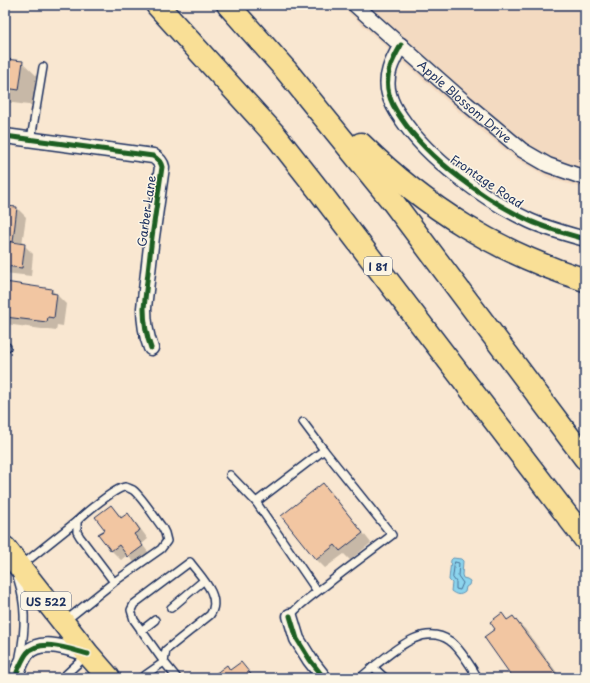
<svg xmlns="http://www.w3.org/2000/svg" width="590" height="683" font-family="'Playpen Sans',sans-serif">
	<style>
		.built { fill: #f3dac1 }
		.water { fill: #8cd4ed; stroke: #5f92b4 }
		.shadow { fill: #0003 }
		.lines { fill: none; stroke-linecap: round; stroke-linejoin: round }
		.shore { stroke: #487197; stroke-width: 1 }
		.building { fill: #f2c6a2; stroke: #1b2f5e }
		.lane-casing { stroke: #1b2f5e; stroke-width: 10 }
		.street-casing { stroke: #1b2f5e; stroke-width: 17 }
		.highway-casing { stroke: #1b2f5e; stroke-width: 25 }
		.lane { stroke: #fcf5e5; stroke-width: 7 }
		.street { stroke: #fcf5e5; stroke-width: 14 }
		.highway { stroke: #f9df96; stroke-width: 22 }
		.cycleway-casing { stroke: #fcf5e5; stroke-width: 8 }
		.cycleway { stroke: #1b5e20; stroke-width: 5 }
		.labels { text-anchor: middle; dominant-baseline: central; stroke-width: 3; stroke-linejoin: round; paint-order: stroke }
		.shield { fill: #fcf5e5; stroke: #5e6a86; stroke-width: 1 }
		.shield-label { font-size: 11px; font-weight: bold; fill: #1b2f5e }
		.street-label { font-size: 12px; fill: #1b2f5e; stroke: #fcf5e5 }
	</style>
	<rect width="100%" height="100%" fill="#f9e7d1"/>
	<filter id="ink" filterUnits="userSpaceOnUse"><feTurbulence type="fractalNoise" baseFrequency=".025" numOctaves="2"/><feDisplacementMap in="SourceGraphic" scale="8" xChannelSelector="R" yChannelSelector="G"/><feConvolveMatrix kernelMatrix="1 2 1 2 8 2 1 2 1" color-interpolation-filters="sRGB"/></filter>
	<g filter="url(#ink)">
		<!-- built -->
		<polygon class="built" points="340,5 585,5 585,189 549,178 516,159 459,112"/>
		<!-- water -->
		<path class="water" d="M453 558 461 559 463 561 462 575 463 578 467 579 470 581 469 585 466 587 465 592C460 596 456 595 451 591L452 583 449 580 451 560Z"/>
		<!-- shadow -->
		<g class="shadow">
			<polygon points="5,60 22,62 40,79 36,106 5,102"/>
			<polygon points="5,207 17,208 26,217 22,244 24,245 33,254 31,276 5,273"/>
			<polygon points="5,283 51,289 66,304 63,326 57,325 56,331 6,324 5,328"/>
			<polygon points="323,484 332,493 371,543 350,560 344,554 325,568 316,559"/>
			<polygon points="111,506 123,518 128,515 137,524 148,539 142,544 151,556 138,566 127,555 121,560 112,551 100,535 106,530"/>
			<polygon points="502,614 508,620 513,617 525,629 561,678 515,678 496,629"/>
		</g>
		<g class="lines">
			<!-- shore -->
			<polygon class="shore" points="455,562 459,563 458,576 463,583 460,590 456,589 456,582 453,578"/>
		</g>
		<!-- building -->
		<g class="building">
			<polygon points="5,59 23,61 19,90 5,88"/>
			<polygon points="5,206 17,207 13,242 5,241"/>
			<polygon points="5,241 25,244 22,268 5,266"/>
			<polygon points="5,282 52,289 51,293 57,294 54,318 48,317 47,322 5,317"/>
			<polygon points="323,483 363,533 340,551 335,545 316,560 281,516"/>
			<polygon points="111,505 121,518 128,513 140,530 134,534 143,546 128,557 119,545 111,551 98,534 105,530 95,517"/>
			<polygon points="502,613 507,620 513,616 559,678 513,678 484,637 495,629 490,622"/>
			<polygon points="241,662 254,678 210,678 227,665 230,670"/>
		</g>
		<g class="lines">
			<!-- lane casing -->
			<g class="lane-casing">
				<g id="lane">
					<polyline points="31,139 43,67"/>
					<polyline points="5,348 7,347"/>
					<polyline points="303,422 324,450"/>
					<polyline points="230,475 256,502"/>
					<polyline points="22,565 77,521"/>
					<path d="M17 576C26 604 26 628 20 656"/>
					<polyline points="171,608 203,581"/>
					<path d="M290 616C301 602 316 593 330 582 350 566 371 551 392 535L324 450 256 502 317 591"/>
					<path d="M64 622 114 582 161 549 167 541 165 533 162 527C155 518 142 497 133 490 131 489 127 487 125 487 115 488 84 514 77 521V532L80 537 114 582"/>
					<polyline points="141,631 155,620"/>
					<path d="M373 667C394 651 423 622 450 641 459 647 472 668 478 678"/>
					<polyline points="62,678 86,656"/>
					<path d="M141 678 164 662 134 620 131 610 134 604 190 562C200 576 223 597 210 615L166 650 164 662 177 678"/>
					<polyline points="360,678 373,667 385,678"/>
				</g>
			</g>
			<!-- street casing -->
			<g class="street-casing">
				<g id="street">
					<path id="s1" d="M355 5 467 104 522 150 548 165 585 178"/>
					<path d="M401 45C392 61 384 76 389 94 391 103 396 111 401 118 429 160 485 200 530 221 548 229 567 234 585 239"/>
					<path d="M5 136 153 156C158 159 161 162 162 167L152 237 144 308C144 322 146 335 151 348"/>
					<polyline points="290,616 297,639 310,660 324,678"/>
					<path d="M17 672C20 666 23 658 27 653 41 637 72 650 88 654"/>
				</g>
			</g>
			<!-- highway casing -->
			<g class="highway-casing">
				<g id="highway">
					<polyline points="157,5 276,136 320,192 585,539"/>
					<polyline points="228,5 285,69 393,202 585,458"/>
					<path d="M361 144C427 209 497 252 585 280"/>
					<polyline points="5,548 88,654 109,678"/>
				</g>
			</g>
			<!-- lane -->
			<use href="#lane" class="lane"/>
			<!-- street -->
			<use href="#street" class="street"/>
			<!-- highway -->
			<use href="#highway" class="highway"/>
			<!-- cycleway casing -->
			<g class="cycleway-casing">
				<g id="cycleway">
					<path d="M401 45C392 61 384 76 389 94 391 103 396 111 401 118 429 160 485 200 530 221 548 229 567 234 585 239"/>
					<path d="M5 136 153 156C158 159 161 162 162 167L152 237 144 308C144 322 146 335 151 348"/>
					<polyline points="290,616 297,639 310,660 324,678"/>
					<path d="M17 672C20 666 23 658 27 653 41 637 72 650 88 654"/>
				</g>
			</g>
			<!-- cycleway -->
			<use href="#cycleway" class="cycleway"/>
		</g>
	</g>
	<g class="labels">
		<!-- shield labels -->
		<g class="shield">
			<rect x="364" y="257" width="28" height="18" rx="3"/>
			<rect x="21" y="592" width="50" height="18" rx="3"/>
		</g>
		<g class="shield-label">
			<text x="378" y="266">I 81</text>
			<text x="46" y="601">US 522</text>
		</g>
		<!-- street labels -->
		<g class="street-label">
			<text stroke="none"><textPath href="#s1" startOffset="146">Apple Blossom Drive</textPath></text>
			<text transform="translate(487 181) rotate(34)">Frontage Road</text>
			<text transform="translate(146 211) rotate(-82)">Garber Lane</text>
		</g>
	</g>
	<!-- margin -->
	<rect width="590" height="683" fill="none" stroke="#fcf5e5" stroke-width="20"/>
	<rect x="10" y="10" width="570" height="663" fill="none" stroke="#1b2f5e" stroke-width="1.5" filter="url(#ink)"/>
</svg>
